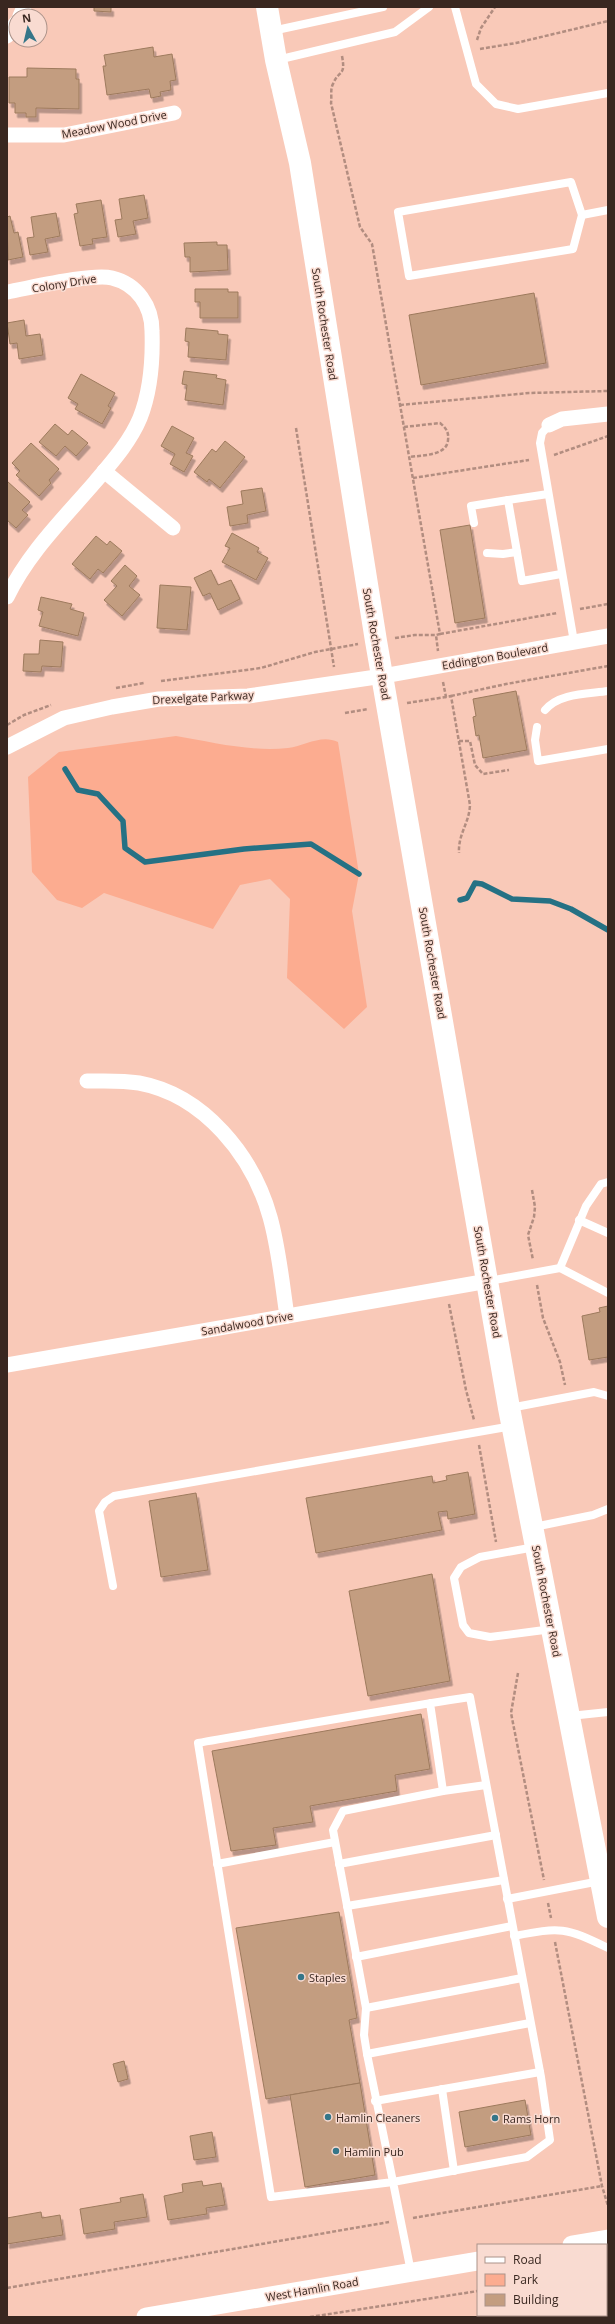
<svg xmlns="http://www.w3.org/2000/svg" width="615" height="2324" font-family="'Open Sans',sans-serif">
	<style>
		.green { fill: #fcac90 }
		.lines { fill: none; stroke-linecap: round; stroke-linejoin: round }
		.stream { stroke: #257184; stroke-width: 5.5 }
		.building { fill: #c39d80; stroke: #9d7a5d; filter: url(#shadow) }
		.path { stroke: #b28d80; stroke-width: 2.5; stroke-dasharray: 4 2; stroke-linecap: butt }
		.service { stroke: #fff; stroke-width: 8 }
		.minor { stroke: #fff; stroke-width: 15 }
		.tertiary { stroke: #fff; stroke-width: 19 }
		.primary { stroke: #fff; stroke-width: 22 }
		.poi-dot { fill: #357689; stroke: #f9dbd1; stroke-width: 1.5 }
		.labels { text-anchor: middle; dominant-baseline: central; stroke-width: 3; stroke-linejoin: round; paint-order: stroke }
		.street-label { font-size: 11px; fill: #392720; stroke: #f9dbd1 }
		.poi-label { font-size: 11px; fill: #392720; stroke: #f9dbd1; text-anchor: start }
	</style>
	<defs>
		<filter id="shadow"><feDropShadow dx="2.5" dy="4.5" stdDeviation="0" flood-color="#0004"/></filter>
	</defs>
	<rect width="100%" height="100%" fill="#f9c9b8"/>
	<!-- green -->
	<path class="green" d="M176 736C212 742 250 752 288 748 305 746 321 734 338 742L359 874 352 911 367 1007 344 1029 287 978 290 899 270 879 240 885 213 929 104 893 82 908 57 900 32 872 28 777 59 752Z"/>
	<g class="lines">
		<!-- stream -->
		<g class="stream">
			<polyline points="65,769 78,790 98,794 123,821 125,848 145,862 244,849 311,844 359,874"/>
			<polyline points="460,900 467,898 475,883 482,884 512,899 550,901 571,909 608,930"/>
		</g>
	</g>
	<!-- building -->
	<g class="building">
		<polygon points="94,7 111,7 111,12 94,11"/>
		<polygon points="153,47 154,57 172,54 176,80 170,81 171,90 160,92 161,96 151,98 149,89 107,95 103,66 106,66 104,55"/>
		<polygon points="27,68 76,69 76,79 79,79 79,109 36,108 36,117 26,117 26,113 15,113 15,103 9,103 9,77 27,77"/>
		<polygon points="144,195 148,218 133,221 136,234 118,237 115,220 122,219 119,199"/>
		<polygon points="101,200 107,237 92,239 93,244 80,246 74,214 78,213 76,204"/>
		<polygon points="56,213 60,236 45,239 48,252 30,255 27,238 34,237 31,217"/>
		<polygon points="10,216 14,233 18,232 23,257 8,260 7,217"/>
		<polygon points="217,242 217,245 227,245 228,270 190,272 190,257 185,257 184,243"/>
		<polygon points="195,289 228,289 228,292 238,292 238,318 200,318 200,302 195,302"/>
		<polygon points="534,293 546,363 421,385 409,315"/>
		<polygon points="24,320 26,336 40,334 43,355 19,359 17,343 10,344 7,323"/>
		<polygon points="186,328 218,331 218,334 228,335 226,360 188,357 189,342 185,341"/>
		<polygon points="184,371 217,375 216,378 226,380 223,405 185,400 187,385 182,384"/>
		<polygon points="81,374 115,393 108,406 111,408 102,424 75,409 78,404 68,398"/>
		<polygon points="55,424 68,435 72,430 88,443 76,456 65,446 56,456 39,442"/>
		<polygon points="172,426 194,438 186,453 193,456 184,472 170,464 175,454 161,446"/>
		<polygon points="225,441 245,457 220,488 209,479 207,482 194,472 212,449 216,452"/>
		<polygon points="31,443 59,469 49,480 51,483 39,496 16,475 20,471 12,463"/>
		<polygon points="7,481 30,502 22,510 28,515 16,528 7,520"/>
		<polygon points="262,488 266,511 247,515 248,523 230,526 227,507 243,504 241,491"/>
		<polygon points="470,525 485,618 455,623 440,530"/>
		<polygon points="232,533 259,548 257,552 268,558 256,580 222,562 230,548 225,546"/>
		<polygon points="96,536 107,545 110,541 122,551 103,573 98,569 90,579 72,564"/>
		<polygon points="125,565 137,576 129,586 140,595 122,616 104,600 117,586 111,581"/>
		<polygon points="211,570 218,585 231,580 240,599 218,610 210,593 203,596 194,578"/>
		<polygon points="160,585 191,587 187,630 157,628"/>
		<polygon points="41,597 72,604 70,609 84,613 78,636 39,626 43,612 38,610"/>
		<polygon points="40,640 63,642 61,667 42,666 41,672 23,671 24,654 39,654"/>
		<polygon points="516,691 527,750 483,758 479,735 476,736 473,717 476,716 473,699"/>
		<polygon points="608,1306 608,1357 589,1360 582,1316 600,1312 599,1308"/>
		<polygon points="468,1472 475,1514 448,1519 447,1511 438,1512 442,1530 316,1553 306,1498 432,1476 433,1483 447,1480 446,1476"/>
		<polygon points="196,1493 208,1570 161,1577 149,1501"/>
		<polygon points="432,1574 450,1681 368,1696 349,1591"/>
		<polygon points="421,1714 430,1769 395,1775 397,1791 310,1806 313,1822 273,1828 276,1845 231,1851 212,1751"/>
		<polygon points="339,1912 357,2018 349,2020 360,2083 266,2099 236,1928"/>
		<polygon points="124,2061 128,2079 118,2082 113,2064"/>
		<polygon points="360,2083 375,2175 305,2187 290,2095"/>
		<polygon points="525,2100 531,2135 465,2147 459,2112"/>
		<polygon points="212,2132 216,2157 194,2160 190,2136"/>
		<polygon points="202,2181 203,2186 221,2183 225,2205 206,2208 207,2214 168,2220 164,2196 183,2192 182,2184"/>
		<polygon points="143,2194 147,2217 114,2222 115,2229 84,2234 80,2209 121,2202 120,2198"/>
		<polygon points="41,2212 42,2218 60,2215 63,2235 7,2244 7,2218"/>
		<polygon points="606,2293 608,2293 608,2317 596,2317 596,2315 606,2315"/>
		<polygon points="557,2315 557,2317 537,2316 544,2315"/>
	</g>
	<g class="lines">
		<!-- path -->
		<g class="path">
			<polyline points="477,40 481,28 495,7"/>
			<polyline points="480,49 516,43 608,21"/>
			<path d="M342 56C346 77 339 69 333 84 330 89 332 97 331 103L360 227 372 244 440 634 436 635 438 651"/>
			<polyline points="400,405 529,393 608,391"/>
			<path d="M404 427 440 423C446 428 449 432 448 440 447 456 422 455 410 457"/>
			<polyline points="296,428 334,667"/>
			<polyline points="554,455 608,436"/>
			<polyline points="413,478 529,460"/>
			<polyline points="580,609 608,604"/>
			<polyline points="440,634 557,613"/>
			<polyline points="395,638 415,635 436,635"/>
			<polyline points="161,681 261,668 315,652 358,644"/>
			<path d="M443 682 446 697 451 696 470 805C469 824 458 834 459 853"/>
			<polyline points="116,688 144,683"/>
			<polyline points="451,696 506,684 608,666"/>
			<polyline points="407,703 446,697"/>
			<polyline points="345,713 368,709"/>
			<polyline points="7,725 24,715 51,705"/>
			<polyline points="459,741 470,741 475,765 483,774 509,770"/>
			<polyline points="532,1190 535,1207 534,1217 528,1235 533,1260"/>
			<polyline points="537,1285 543,1318 560,1362 565,1385"/>
			<polyline points="449,1304 466,1390 474,1420"/>
			<polyline points="479,1445 496,1542"/>
			<polyline points="518,1673 511,1713 544,1880"/>
			<polyline points="548,1903 551,1918"/>
			<polyline points="555,1942 602,2186 608,2206"/>
			<polyline points="413,2218 602,2186"/>
			<polyline points="606,2269 608,2269"/>
			<polyline points="7,2288 389,2222"/>
			<polyline points="310,2317 478,2291"/>
		</g>
		<!-- service -->
		<g class="service">
			<polyline points="455,7 476,84 496,104 518,109 608,93"/>
			<polyline points="272,31 383,7"/>
			<polyline points="277,60 395,32 429,7"/>
			<polygon points="571,182 582,215 573,249 409,276 398,212"/>
			<polyline points="582,215 608,210"/>
			<polyline points="549,425 542,433 540,443 574,642"/>
			<polyline points="548,494 508,500 522,581 561,574"/>
			<polyline points="474,523 471,506 508,500"/>
			<polyline points="487,553 503,554 517,552"/>
			<path d="M545 710C559 693 587 694 608 691"/>
			<polyline points="537,727 535,740 538,761 608,749"/>
			<polyline points="579,1220 608,1233"/>
			<polyline points="560,1268 608,1293"/>
			<polyline points="489,1281 560,1268 586,1206 601,1184 608,1182"/>
			<polyline points="510,1408 594,1392 608,1396"/>
			<polyline points="534,1527 593,1515 608,1509"/>
			<polyline points="535,1547 480,1557 461,1567 454,1578 463,1625 469,1633 490,1637 552,1629"/>
			<polyline points="113,1586 99,1511 105,1502 114,1496 512,1426"/>
			<polyline points="570,1716 608,1712"/>
			<polyline points="443,1791 486,1785"/>
			<polyline points="217,1864 335,1842"/>
			<polyline points="339,1864 496,1835"/>
			<polyline points="507,1899 600,1881"/>
			<polyline points="347,1906 504,1880"/>
			<path d="M514 1936C561 1927 565 1927 608 1948"/>
			<polyline points="356,1957 512,1926"/>
			<polyline points="366,2008 522,1978"/>
			<polyline points="367,2054 530,2023"/>
			<polyline points="442,2089 454,2171"/>
			<polyline points="375,2101 540,2072"/>
			<path d="M411 2272 393 2182 527 2157 550 2140 541 2077 470 1697C379 1711 289 1727 198 1743L271 2197 393 2182 367 2054 364 2035 366 2008 333 1830 343 1811 443 1791 430 1703"/>
			<polyline points="606,2290 608,2290"/>
			<polyline points="494,2315 494,2317"/>
			<polyline points="577,2315 577,2317"/>
		</g>
		<!-- minor -->
		<g class="minor">
			<polyline points="20,16 24,7"/>
			<polyline points="7,36 16,23"/>
			<polyline points="7,135 64,135 174,113"/>
			<path d="M7 292C30 288 92 273 112 278 137 284 152 306 152 331 153 361 151 390 140 418 130 442 112 462 95 482 64 518 28 553 7 597"/>
			<polyline points="549,425 562,419 608,414"/>
			<polyline points="104,471 173,528"/>
			<polyline points="7,747 64,718 112,707 159,699 248,696 383,676 608,636"/>
			<path d="M87 1081C105 1081 121 1080 139 1083 204 1095 253 1156 270 1217 279 1249 282 1283 287 1316"/>
			<polyline points="7,1365 488,1281"/>
		</g>
		<!-- tertiary -->
		<g class="tertiary">
			<polyline points="572,2245 608,2239"/>
			<polyline points="146,2317 478,2261"/>
		</g>
		<!-- primary -->
		<polyline class="primary" points="267,7 276,60 300,163 376,641 509,1408 608,1917"/>
	</g>
	<!-- markers -->
	<g class="poi-dot">
		<circle cx="301" cy="1977" r="4"/>
		<circle cx="328" cy="2117" r="4"/>
		<circle cx="495" cy="2118" r="4"/>
		<circle cx="336" cy="2151" r="4"/>
	</g>
	<g class="labels">
		<!-- street labels -->
		<g class="street-label">
			<text transform="translate(114 124) rotate(-11)">Meadow Wood Drive</text>
			<text transform="translate(64 283) rotate(-9)">Colony Drive</text>
			<text transform="translate(325 324) rotate(81)">South Rochester Road</text>
			<text transform="translate(377 644) rotate(80)">South Rochester Road</text>
			<text transform="translate(495 656) rotate(-10)">Eddington Boulevard</text>
			<text transform="translate(203 697) rotate(-3)">Drexelgate Parkway</text>
			<text transform="translate(433 963) rotate(80)">South Rochester Road</text>
			<text transform="translate(488 1282) rotate(80)">South Rochester Road</text>
			<text transform="translate(247 1323) rotate(-10)">Sandalwood Drive</text>
			<text transform="translate(547 1601) rotate(79)">South Rochester Road</text>
			<text transform="translate(312 2289) rotate(-10)">West Hamlin Road</text>
		</g>
		<!-- poi labels -->
		<g class="poi-label">
			<text x="309" y="1977">Staples</text>
			<text x="336" y="2117">Hamlin Cleaners</text>
			<text x="503" y="2118">Rams Horn</text>
			<text x="344" y="2151">Hamlin Pub</text>
		</g>
	</g>
	<!-- border -->
	<rect width="615" height="2324" fill="none" stroke="#392720" stroke-width="16"/>
	<!-- legend -->
	<rect x="477" y="2244" width="130" height="72" fill="#f9dbd1" stroke="#ac938a"/>
	<rect x="485" y="2257" width="20" height="6" fill="#ffffff" stroke="#ac938a"/>
	<text x="513" y="2264" font-size="12" fill="#392720">Road</text>
	<rect x="485" y="2274" width="20" height="12" fill="#fcac90" stroke="#ac938a"/>
	<text x="513" y="2284" font-size="12" fill="#392720">Park</text>
	<rect x="485" y="2294" width="20" height="12" fill="#c39d80" stroke="#ac938a"/>
	<text x="513" y="2304" font-size="12" fill="#392720">Building</text>
	<!-- north arrow -->
	<g transform="translate(28 28) rotate(352)"><circle r="19" fill="#f9dbd1" stroke="#ac938a"/>
	<path d="M0-3L7 15L0 10L-7 15Z" fill="#357689"/>
	<text y="-6" font-size="11" font-weight="bold" text-anchor="middle" fill="#392720">N</text>
	</g>
</svg>
